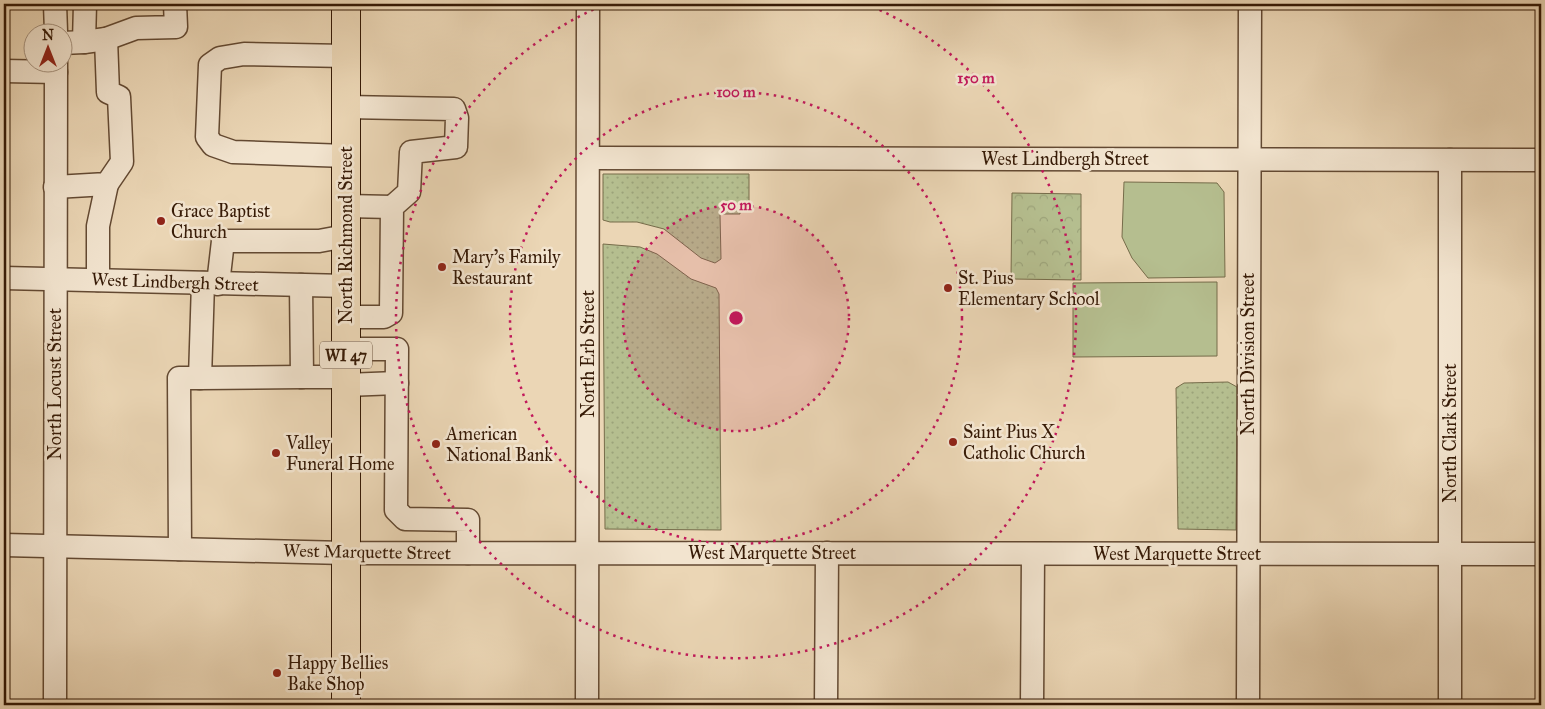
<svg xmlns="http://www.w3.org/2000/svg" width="1545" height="709" font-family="'IM FELL Great Primer',serif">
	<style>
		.grass { fill: url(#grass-dots); stroke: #766c4a }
		.park { fill: url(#park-crowns); stroke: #766c4a }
		.pitch { fill: #b5be8f; stroke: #766c4a }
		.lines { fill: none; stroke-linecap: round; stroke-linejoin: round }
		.minor-casing { stroke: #634932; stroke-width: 25 }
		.major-casing { stroke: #361a06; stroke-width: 30 }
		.minor { stroke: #f2e4cf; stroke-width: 22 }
		.major { stroke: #ebd6b5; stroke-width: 28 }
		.ring { fill: none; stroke: #c2185b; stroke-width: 2.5; stroke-dasharray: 2.5 5 }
		.poi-dot { fill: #8f2418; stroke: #f2e4cf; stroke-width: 2 }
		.labels { text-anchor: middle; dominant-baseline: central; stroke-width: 5; stroke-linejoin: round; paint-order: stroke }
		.shield { fill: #f2e4cf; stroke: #6e5742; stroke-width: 1 }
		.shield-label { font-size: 16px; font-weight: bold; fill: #361a06 }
		.street-label { font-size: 18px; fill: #361a06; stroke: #f2e4cf }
		.poi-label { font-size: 18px; fill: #361a06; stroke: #f2e4cf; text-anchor: start }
		.centre { fill: #c2185b; stroke: #f2e4cf; stroke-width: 2.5 }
		.ring-label { font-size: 15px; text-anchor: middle; font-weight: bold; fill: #c2185b; stroke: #f2e4cf; stroke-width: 5; stroke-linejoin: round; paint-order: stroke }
	</style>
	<defs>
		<pattern id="grass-dots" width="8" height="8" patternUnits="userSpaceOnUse" patternTransform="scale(1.25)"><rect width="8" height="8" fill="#b5be8f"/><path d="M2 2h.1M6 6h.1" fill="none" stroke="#9ca37a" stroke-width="1.8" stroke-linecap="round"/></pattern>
		<pattern id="park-crowns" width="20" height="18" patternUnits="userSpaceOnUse" patternTransform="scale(1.25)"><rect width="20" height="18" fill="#b5be8f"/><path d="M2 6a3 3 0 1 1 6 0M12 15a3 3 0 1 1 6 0" fill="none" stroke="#9ca37a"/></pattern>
	</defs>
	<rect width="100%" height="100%" fill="#ebd6b5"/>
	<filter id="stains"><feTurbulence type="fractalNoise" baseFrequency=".004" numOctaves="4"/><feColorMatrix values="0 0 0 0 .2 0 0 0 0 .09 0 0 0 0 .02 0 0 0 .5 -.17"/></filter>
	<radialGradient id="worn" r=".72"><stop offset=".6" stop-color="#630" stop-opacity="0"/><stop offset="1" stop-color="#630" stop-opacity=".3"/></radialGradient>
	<!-- grass -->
	<g class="grass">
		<polygon points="603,174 749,174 749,203 740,203 740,214 720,214 721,259 715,263 701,258 664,229 637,222 610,222 603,220"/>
		<polygon points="603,244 640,247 657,254 691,279 716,288 719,294 721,530 605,529"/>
		<polygon points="1228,382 1237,387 1236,530 1178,529 1176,388 1184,383"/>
	</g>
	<!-- park -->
	<polygon class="park" points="1012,193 1081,194 1081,280 1011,279"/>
	<!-- pitch -->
	<g class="pitch">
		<polygon points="1124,182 1217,183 1224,192 1225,277 1148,278 1132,258 1122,237"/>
		<polygon points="1217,282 1217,356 1073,357 1073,283"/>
	</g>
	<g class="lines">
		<!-- minor casing -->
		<g class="minor-casing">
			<g id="minor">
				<polyline points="55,4 56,32"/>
				<polyline points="84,42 106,39 136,28 176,27 175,4"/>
				<polyline points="62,43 84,42 85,4"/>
				<polyline points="346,56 244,54 220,58 210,65 207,137 213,145 233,152 346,156"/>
				<polyline points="4,71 56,72"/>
				<polyline points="589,158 1541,160"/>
				<polyline points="55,187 107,184 122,162 119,97 108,92 106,39"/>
				<polyline points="346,206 392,207"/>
				<polyline points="4,278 346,286"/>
				<polyline points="98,280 98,226 107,184"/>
				<polyline points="218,284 223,241 319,241 346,236"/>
				<polyline points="301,285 302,377 346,377"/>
				<polyline points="346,317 384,317 391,313 392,207 409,192 411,152 456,147 457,118 454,109 346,107"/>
				<polyline points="346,349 397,349 396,510 405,519 468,520 468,553"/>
				<polyline points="200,378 302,377"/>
				<polyline points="346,385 397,383"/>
				<polyline points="4,545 345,553 1541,554"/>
				<polyline points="180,549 179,378 200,378 203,283"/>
				<polyline points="55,705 56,62"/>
				<polyline points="587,705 588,4"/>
				<polyline points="826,705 827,553"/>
				<polyline points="1032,705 1033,554"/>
				<polyline points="1248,705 1250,4"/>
				<polyline points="1450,705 1450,160"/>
			</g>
		</g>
		<!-- major casing -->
		<g class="major-casing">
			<polyline id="major" points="346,705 346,4"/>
		</g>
		<!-- minor -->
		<use href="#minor" class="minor"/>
		<!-- major -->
		<use href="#major" class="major"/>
	</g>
	<!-- distance rings -->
	<circle cx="736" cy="318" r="113" fill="#c2185b" fill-opacity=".12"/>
	<g class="ring">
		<circle cx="736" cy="318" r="113"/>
		<circle cx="736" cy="318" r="226"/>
		<path d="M866 4A340 340 0 1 1 606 4"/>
	</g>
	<!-- markers -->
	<g class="poi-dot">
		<circle cx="161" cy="221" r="5"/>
		<circle cx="442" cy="267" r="5"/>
		<circle cx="948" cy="288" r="5"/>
		<circle cx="953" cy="442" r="5"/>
		<circle cx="436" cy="444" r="5"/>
		<circle cx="276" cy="453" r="5"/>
		<circle cx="277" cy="673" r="5"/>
	</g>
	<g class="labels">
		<!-- shield labels -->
		<rect class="shield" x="320" y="341.5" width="52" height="27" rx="4"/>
		<g class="shield-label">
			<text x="346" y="355">WI 47</text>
		</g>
		<!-- street labels -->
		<g class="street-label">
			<text x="1065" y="159">West Lindbergh Street</text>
			<text transform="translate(346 235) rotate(-90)">North Richmond Street</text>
			<text transform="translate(175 282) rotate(2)">West Lindbergh Street</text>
			<text transform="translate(588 354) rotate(-90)">North Erb Street</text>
			<text transform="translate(1248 354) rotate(-90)">North Division Street</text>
			<text transform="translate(55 384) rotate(-90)">North Locust Street</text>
			<text transform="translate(1450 433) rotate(-90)">North Clark Street</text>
			<text transform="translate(367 552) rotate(1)">West Marquette Street</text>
			<text x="772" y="553">West Marquette Street</text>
			<text x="1177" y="554">West Marquette Street</text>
		</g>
		<!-- poi labels -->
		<g class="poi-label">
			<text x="171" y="211">Grace Baptist<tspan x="171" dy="21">Church</tspan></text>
			<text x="452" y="257">Mary's Family<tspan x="452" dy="21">Restaurant</tspan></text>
			<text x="958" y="278">St. Pius<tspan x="958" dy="21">Elementary School</tspan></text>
			<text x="963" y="432">Saint Pius X<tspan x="963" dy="21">Catholic Church</tspan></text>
			<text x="446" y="434">American<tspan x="446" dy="21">National Bank</tspan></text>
			<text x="286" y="443">Valley<tspan x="286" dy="21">Funeral Home</tspan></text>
			<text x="287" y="663">Happy Bellies<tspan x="287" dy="21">Bake Shop</tspan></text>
		</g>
	</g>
	<circle cx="736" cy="318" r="8" class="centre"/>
	<g class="ring-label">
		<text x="976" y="83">150 m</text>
		<text x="736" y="97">100 m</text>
		<text x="736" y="210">50 m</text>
	</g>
	<!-- margin -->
	<rect width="1545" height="709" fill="none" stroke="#ebd6b5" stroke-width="20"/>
	<rect x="5" y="5" width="1535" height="699" fill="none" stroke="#361a06" stroke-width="2.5"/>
	<rect x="10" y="10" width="1525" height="689" fill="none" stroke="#361a06"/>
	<!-- north arrow -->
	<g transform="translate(48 48)"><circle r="24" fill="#f2e4cf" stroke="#a7937f"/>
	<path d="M0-4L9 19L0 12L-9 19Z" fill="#8f2418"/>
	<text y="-8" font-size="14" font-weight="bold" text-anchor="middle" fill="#361a06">N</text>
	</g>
	<rect width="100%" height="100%" filter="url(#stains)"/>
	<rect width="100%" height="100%" fill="url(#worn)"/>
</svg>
